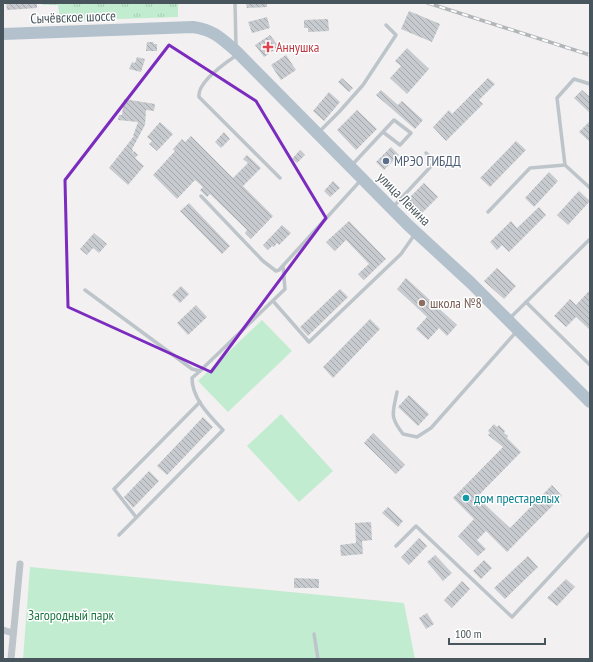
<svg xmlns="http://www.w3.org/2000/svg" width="593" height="662" font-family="'PT Sans Narrow',sans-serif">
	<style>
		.grass { fill: url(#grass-tufts) }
		.green { fill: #c2eccf }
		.building { fill: url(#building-back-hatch) }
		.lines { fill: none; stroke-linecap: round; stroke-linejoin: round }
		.lane { stroke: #bdc5cb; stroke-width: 3.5 }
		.street { stroke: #bdc5cb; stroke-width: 7 }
		.primary { stroke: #b2c1cc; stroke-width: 12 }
		.rail-casing { stroke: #b2b6b9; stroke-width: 3.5 }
		.rail { stroke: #fff; stroke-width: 2; stroke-dasharray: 6; stroke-linecap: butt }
		.marked { fill: none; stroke: #7b2cbf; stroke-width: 3; stroke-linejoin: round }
		.health-dot { fill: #e0444e; stroke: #fff; stroke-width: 1.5 }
		.service-dot { fill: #5c6f8a; stroke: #fff; stroke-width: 1.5 }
		.education-dot { fill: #8d6e63; stroke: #fff; stroke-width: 1.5 }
		.culture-dot { fill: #0f9aa8; stroke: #fff; stroke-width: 1.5 }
		.labels { text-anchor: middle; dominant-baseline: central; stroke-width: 3; stroke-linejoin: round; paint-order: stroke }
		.street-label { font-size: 14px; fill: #49555c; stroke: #fff }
		.health-label { font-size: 14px; fill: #be3a42; stroke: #fff; text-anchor: start }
		.service-label { font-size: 14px; fill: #4e5e75; stroke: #fff; text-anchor: start }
		.education-label { font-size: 14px; fill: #785e54; stroke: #fff; text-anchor: start }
		.culture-label { font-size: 14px; fill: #0d838f; stroke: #fff; text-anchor: start }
		.park-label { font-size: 14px; fill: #1f7844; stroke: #fff }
	</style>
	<defs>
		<pattern id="grass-tufts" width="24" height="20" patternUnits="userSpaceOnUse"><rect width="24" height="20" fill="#c2eccf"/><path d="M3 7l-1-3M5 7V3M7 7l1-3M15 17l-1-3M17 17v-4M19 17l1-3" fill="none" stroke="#a8ccb4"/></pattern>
		<pattern id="building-back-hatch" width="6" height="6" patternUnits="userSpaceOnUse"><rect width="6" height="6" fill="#c7cbcf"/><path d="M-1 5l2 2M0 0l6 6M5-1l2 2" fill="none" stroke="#a4a8ab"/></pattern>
	</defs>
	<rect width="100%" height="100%" fill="#f2f0f0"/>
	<!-- grass -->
	<polygon class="grass" points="42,3 178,3 178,17 60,21 58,5 42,5"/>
	<!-- green -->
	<g class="green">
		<polygon points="262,320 292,351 228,412 198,381"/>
		<polygon points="281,414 333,471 299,502 247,446"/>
		<polygon points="30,567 404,603 415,659 23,659"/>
	</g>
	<!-- building -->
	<g class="building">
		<polygon points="6,3 37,3 37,8 7,10"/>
		<polygon points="246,3 267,3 267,7 247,8"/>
		<polygon points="409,11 440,24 432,42 401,29"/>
		<polygon points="267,17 270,28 252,33 248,22"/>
		<polygon points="328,19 329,31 308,32 308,28 304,28 304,20"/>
		<polygon points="270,35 279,47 264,57 255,45"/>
		<polygon points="147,42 153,42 154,44 157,44 157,51 146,51"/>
		<polygon points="407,48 429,69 407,94 390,78 401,66 395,61"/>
		<polygon points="286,55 296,70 281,80 271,65"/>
		<polygon points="137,57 145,59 141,72 129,69 132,62 135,63"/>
		<polygon points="342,78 353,88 349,92 338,82"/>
		<polygon points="488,78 495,84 479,100 483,104 446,141 433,127 449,110 452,114"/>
		<polygon points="381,90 398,105 402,101 423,120 415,129 376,95"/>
		<polygon points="582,90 590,97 590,113 574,98"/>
		<polygon points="329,92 340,102 324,121 313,111"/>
		<polygon points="124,99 155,104 154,111 146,110 145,125 132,149 133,151 132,154 134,151 138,155 135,158 144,166 128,185 109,168 134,136 133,136 138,122 118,120 119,115 122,115"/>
		<polygon points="357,110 377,129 356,150 337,130"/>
		<polygon points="590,121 590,142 579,132"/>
		<polygon points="160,122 173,134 157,151 149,144 152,141 147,137"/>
		<polygon points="224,132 230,139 221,148 215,142"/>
		<polygon points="191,136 233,178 248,163 243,159 247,155 261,168 243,186 273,216 251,239 245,233 247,230 210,194 207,197 200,190 203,187 195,180 177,199 153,175 175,151 173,149 182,139 185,142"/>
		<polygon points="516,141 526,150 490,187 480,178"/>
		<polygon points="391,147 399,155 384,170 376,162"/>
		<polygon points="300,150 305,155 297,163 292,159"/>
		<polygon points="549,172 558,181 534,207 525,198"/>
		<polygon points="333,181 340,188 330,197 324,191"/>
		<polygon points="424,183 438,197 418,217 404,203"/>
		<polygon points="579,191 590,201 568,225 557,215"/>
		<polygon points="189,203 230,246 222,254 180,211"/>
		<polygon points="539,207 546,215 509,252 502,245 497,250 490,242 511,221 517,228"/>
		<polygon points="349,221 386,259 364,280 358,274 369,264 346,240 335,251 326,242"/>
		<polygon points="282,225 291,233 279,245 277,243 274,247 272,246 268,250 263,245"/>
		<polygon points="94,233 107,244 99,253 93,248 87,255 80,249"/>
		<polygon points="497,268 516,286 504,299 484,281"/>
		<polygon points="406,278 457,325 447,336 439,328 428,340 416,329 427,317 397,289"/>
		<polygon points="181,286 189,294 180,303 172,295"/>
		<polygon points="340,289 348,297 308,336 300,327"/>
		<polygon points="590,290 590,330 576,317 566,327 554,316 570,299 576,305"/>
		<polygon points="196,305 207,317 188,335 177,323"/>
		<polygon points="370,319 380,329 333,378 323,367"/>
		<polygon points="409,395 429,414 418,426 398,407"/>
		<polygon points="203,417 213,427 167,475 157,466"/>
		<polygon points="494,424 497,427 499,425 505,431 504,433 508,436 507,438 521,452 477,497 510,528 552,485 562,496 507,552 486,531 477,540 486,549 478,556 458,536 474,519 453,498 503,447 488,435 490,433 488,431"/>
		<polygon points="373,433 405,465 396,474 364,443"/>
		<polygon points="149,471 159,481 133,508 124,497"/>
		<polygon points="388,507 403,521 398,527 382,513"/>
		<polygon points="371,522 372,540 362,541 363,554 341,556 340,545 356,543 355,523"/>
		<polygon points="419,538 427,546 409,565 401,557"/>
		<polygon points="435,555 452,573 443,581 427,562"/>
		<polygon points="528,556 538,567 505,599 494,588"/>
		<polygon points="484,560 492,568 481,579 473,571"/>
		<polygon points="294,578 319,579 319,588 294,588"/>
		<polygon points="566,579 575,587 557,606 547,598"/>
		<polygon points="462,581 470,589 452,608 444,600"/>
		<polygon points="427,613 434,624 426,629 419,618"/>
	</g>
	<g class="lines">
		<!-- lane -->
		<g class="lane">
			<polyline points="235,3 236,46"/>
			<path d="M237 55C225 63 197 82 199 97L280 178"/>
			<polyline points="590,84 574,79 557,98 565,165 590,188"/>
			<polyline points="319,132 339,112 363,85 396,35 386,25"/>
			<polyline points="352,165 394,120 411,133 400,145 383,132"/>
			<polyline points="201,196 263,261 276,271 279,270 361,180"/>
			<polyline points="393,207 435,162 426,153"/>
			<polyline points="488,212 530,168 565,165"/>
			<polyline points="85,290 192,369 200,371 285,289 283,266"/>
			<polyline points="273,301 309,342 401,254 415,234"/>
			<polyline points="526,302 590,365"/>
			<polyline points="510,318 590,239"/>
			<path d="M397 392C393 413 389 416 403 434L417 437 431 428 517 331"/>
			<polyline points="136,517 114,489 200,402"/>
			<path d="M119 535 223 430C210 416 192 399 192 378L200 371"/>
			<polyline points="396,546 416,526 512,617 590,533"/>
			<polyline points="314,634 318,659"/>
		</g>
		<!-- street -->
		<g class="street">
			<polyline points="3,630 13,633"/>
			<polyline points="11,659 20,564"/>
		</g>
		<!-- primary -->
		<path class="primary" d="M3 34 193 27C213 30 220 37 236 51L408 225 471 283 590 402"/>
		<!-- rail casing -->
		<g class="rail-casing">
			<polyline id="rail" points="428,3 590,55"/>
		</g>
		<!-- rail -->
		<use href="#rail" class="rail"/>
	</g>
	<!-- marked area -->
	<path class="marked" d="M169 45 256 101 326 218 211 372 68 307 65 180Z"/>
	<!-- markers -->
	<path class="health-dot" d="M266 41h4v4h4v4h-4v4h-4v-4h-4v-4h4z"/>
	<circle class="service-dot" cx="386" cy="161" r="4"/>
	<circle class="education-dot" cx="422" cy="303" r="4"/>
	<circle class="culture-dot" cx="466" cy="498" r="4"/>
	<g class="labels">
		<!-- street labels -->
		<g class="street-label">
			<text transform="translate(73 17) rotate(-2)">Сычёвское шоссе</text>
			<text transform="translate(404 199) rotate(45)">улица Ленина</text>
		</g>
		<!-- health labels -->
		<g class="health-label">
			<text x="276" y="47">Аннушка</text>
		</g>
		<!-- service labels -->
		<g class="service-label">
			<text x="394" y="161">МРЭО ГИБДД</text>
		</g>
		<!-- education labels -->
		<g class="education-label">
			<text x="430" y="303">школа №8</text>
		</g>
		<!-- culture labels -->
		<g class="culture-label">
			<text x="474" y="498">дом престарелых</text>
		</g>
		<!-- park labels -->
		<g class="park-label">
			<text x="71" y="615">Загородный парк</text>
		</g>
	</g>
	<!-- border -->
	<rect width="593" height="662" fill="none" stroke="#49555c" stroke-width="8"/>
	<!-- scale -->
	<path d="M449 638v6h96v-6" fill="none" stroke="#49555c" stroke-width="2"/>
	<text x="455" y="638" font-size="12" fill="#49555c" stroke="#ffffff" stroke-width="3" paint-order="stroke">100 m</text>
</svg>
